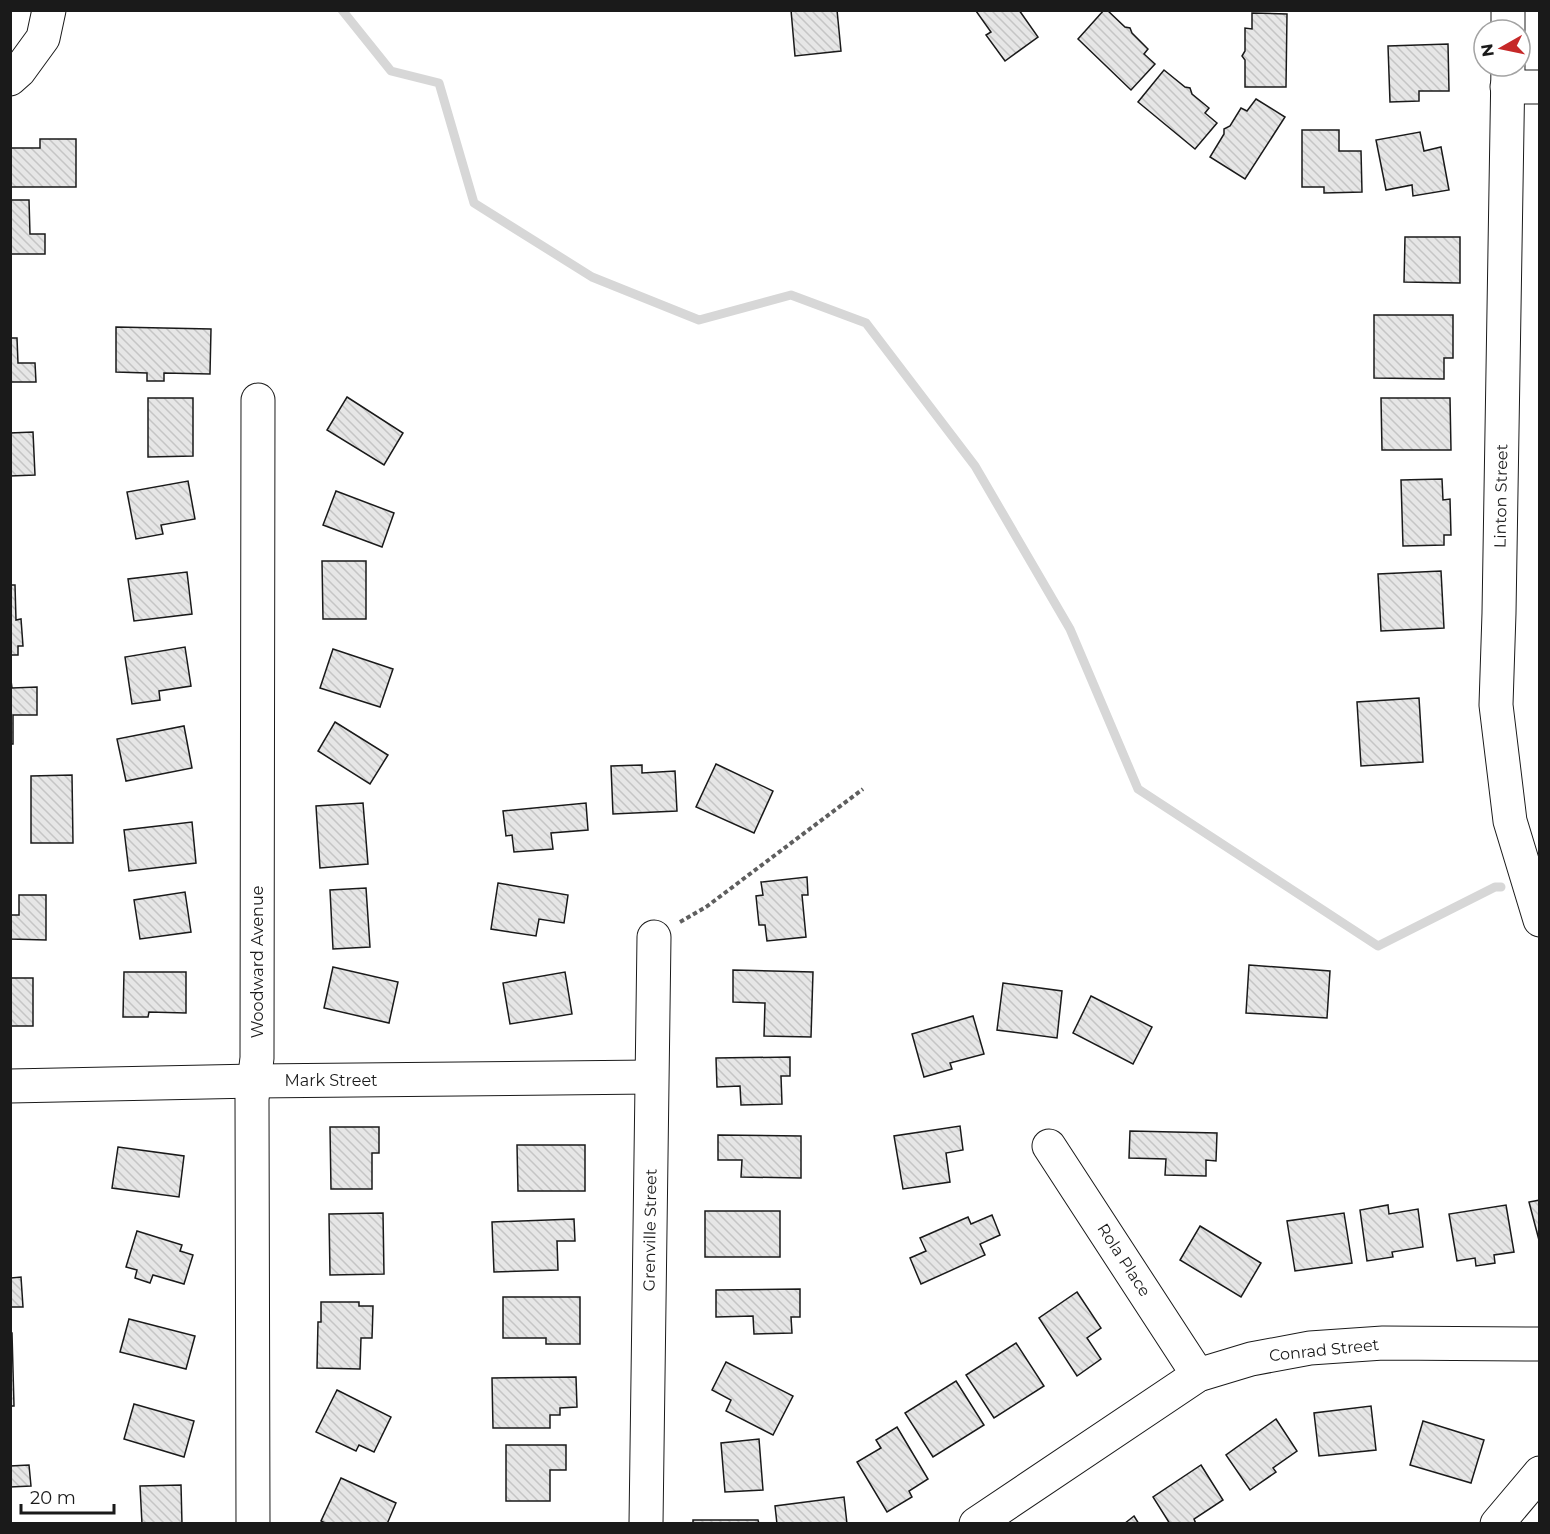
<svg xmlns="http://www.w3.org/2000/svg" width="1550" height="1534" font-family="Montserrat,sans-serif">
	<style>
		.lines { fill: none; stroke-linecap: round; stroke-linejoin: round }
		.stream { stroke: #d7d7d7; stroke-width: 9 }
		.building { fill: url(#building-back-hatch); stroke: #1a1a1a; stroke-width: 1.5 }
		.minor-casing { stroke: #1a1a1a; stroke-width: 35 }
		.path { stroke: #5f5f5f; stroke-width: 4; stroke-dasharray: 4.5 3; stroke-linecap: butt }
		.minor { stroke: #fff; stroke-width: 33 }
		.labels { text-anchor: middle; dominant-baseline: central; stroke-width: 4.5; stroke-linejoin: round; paint-order: stroke }
		.street-label { font-size: 16px; fill: #1a1a1a; stroke: #fff }
	</style>
	<defs>
		<pattern id="building-back-hatch" width="6" height="6" patternUnits="userSpaceOnUse" patternTransform="scale(1.5)"><rect width="6" height="6" fill="#e6e6e6"/><path d="M-1 5l2 2M0 0l6 6M5-1l2 2" fill="none" stroke="#c5c5c5"/></pattern>
	</defs>
	<rect width="100%" height="100%" fill="#fff"/>
	<g class="lines">
		<!-- stream -->
		<polyline class="stream" points="342,10 391,71 439,83 474,203 592,277 699,320 791,295 866,323 975,466 1070,629 1138,789 1378,946 1495,887 1501,887"/>
	</g>
	<!-- building -->
	<g class="building">
		<polygon points="791,10 837,10 841,51 795,56"/>
		<polygon points="1019,10 1038,37 1005,61 986,35 991,32 976,11"/>
		<polygon points="1104,10 1107,10 1125,27 1130,28 1132,33 1148,49 1144,54 1155,64 1131,90 1078,39"/>
		<polygon points="1252,13 1287,14 1286,87 1245,87 1245,60 1242,56 1245,51 1245,28 1252,29"/>
		<polygon points="1448,44 1449,91 1419,91 1419,101 1390,102 1388,46"/>
		<polygon points="1164,70 1185,87 1190,88 1192,94 1209,108 1205,113 1217,123 1195,149 1138,102"/>
		<polygon points="1256,99 1285,117 1245,179 1210,157 1224,134 1224,129 1230,126 1241,108 1247,111"/>
		<polygon points="1302,130 1339,130 1339,151 1361,151 1362,192 1324,193 1324,187 1302,187"/>
		<polygon points="1420,132 1424,151 1441,147 1449,190 1413,196 1412,185 1386,190 1376,140"/>
		<polygon points="40,139 76,139 76,187 11,187 11,148 40,148"/>
		<polygon points="10,200 29,200 30,234 45,234 45,254 10,254"/>
		<polygon points="1405,237 1460,237 1460,283 1404,282"/>
		<polygon points="1374,315 1453,315 1453,358 1444,358 1444,379 1374,378"/>
		<polygon points="116,327 211,329 210,374 164,373 164,381 147,381 147,373 116,372"/>
		<polygon points="10,338 17,338 18,363 35,363 36,382 10,382"/>
		<polygon points="347,397 403,433 384,465 327,430"/>
		<polygon points="148,398 193,398 193,456 148,457"/>
		<polygon points="1381,398 1450,398 1451,450 1382,450"/>
		<polygon points="33,432 35,475 10,476 10,433"/>
		<polygon points="1442,479 1443,500 1450,499 1451,535 1444,535 1444,545 1403,546 1401,480"/>
		<polygon points="188,481 195,519 161,525 163,534 136,539 127,492"/>
		<polygon points="336,491 394,513 382,547 323,525"/>
		<polygon points="322,561 366,561 366,619 323,619"/>
		<polygon points="1441,571 1444,628 1381,631 1378,574"/>
		<polygon points="187,572 192,614 134,621 128,579"/>
		<polygon points="10,585 15,585 16,620 21,619 23,646 18,646 18,655 10,655"/>
		<polygon points="185,647 191,686 159,691 160,700 132,704 125,657"/>
		<polygon points="333,649 393,669 380,707 320,688"/>
		<polygon points="10,673 12,688 37,687 37,715 13,715 13,744 10,744"/>
		<polygon points="1419,698 1423,762 1361,766 1357,702"/>
		<polygon points="335,722 388,755 370,784 318,751"/>
		<polygon points="184,726 192,768 126,781 117,739"/>
		<polygon points="716,764 773,791 754,833 696,807"/>
		<polygon points="642,765 642,773 675,771 677,811 613,814 611,766"/>
		<polygon points="72,775 73,843 31,843 31,776"/>
		<polygon points="363,803 368,864 320,868 316,806"/>
		<polygon points="586,803 588,830 551,833 553,849 514,852 512,835 506,836 503,811"/>
		<polygon points="192,822 196,863 129,871 124,830"/>
		<polygon points="807,877 808,895 802,895 806,937 767,941 765,925 759,925 756,896 763,895 761,882"/>
		<polygon points="498,883 568,895 564,923 539,919 536,936 491,929"/>
		<polygon points="366,888 370,947 333,949 330,890"/>
		<polygon points="185,892 191,932 140,939 134,900"/>
		<polygon points="19,895 46,895 46,940 10,939 10,915 19,915"/>
		<polygon points="1249,965 1330,971 1327,1018 1246,1013"/>
		<polygon points="333,967 398,982 389,1023 324,1008"/>
		<polygon points="733,970 813,972 811,1037 764,1036 765,1003 733,1002"/>
		<polygon points="124,972 186,972 186,1013 149,1012 148,1017 123,1017"/>
		<polygon points="565,972 572,1014 510,1024 503,983"/>
		<rect x="10" y="978" width="23" height="48"/>
		<polygon points="1003,983 1062,991 1057,1038 997,1030"/>
		<polygon points="1091,996 1152,1027 1133,1064 1073,1033"/>
		<polygon points="973,1016 984,1054 950,1063 952,1069 924,1077 912,1034"/>
		<polygon points="790,1057 790,1076 781,1076 782,1104 741,1105 740,1086 717,1087 716,1058"/>
		<polygon points="960,1126 963,1150 946,1153 950,1182 903,1189 894,1136"/>
		<polygon points="330,1127 379,1127 379,1153 372,1153 372,1189 331,1189"/>
		<polygon points="1130,1131 1217,1133 1216,1161 1206,1160 1206,1176 1165,1175 1166,1159 1129,1158"/>
		<polygon points="718,1135 801,1136 801,1178 741,1177 742,1160 718,1160"/>
		<polygon points="517,1145 585,1145 585,1191 518,1191"/>
		<polygon points="118,1147 184,1156 179,1197 112,1188"/>
		<polygon points="1540,1200 1540,1244 1529,1202"/>
		<polygon points="1388,1205 1389,1214 1418,1209 1423,1247 1392,1252 1393,1257 1367,1261 1360,1210"/>
		<polygon points="1506,1205 1514,1252 1494,1255 1495,1263 1476,1266 1475,1258 1457,1261 1449,1214"/>
		<rect x="705" y="1211" width="75" height="46"/>
		<polygon points="383,1213 384,1274 330,1275 329,1214"/>
		<polygon points="1344,1213 1352,1263 1295,1271 1287,1221"/>
		<polygon points="992,1215 1000,1235 980,1244 985,1255 921,1284 910,1258 926,1251 920,1238 968,1217 971,1224"/>
		<polygon points="574,1219 575,1241 557,1241 558,1270 494,1272 492,1222"/>
		<polygon points="1200,1226 1261,1263 1241,1297 1180,1260"/>
		<polygon points="137,1231 182,1245 180,1251 193,1255 184,1284 153,1275 150,1283 135,1278 137,1270 126,1267"/>
		<polygon points="10,1275 11,1278 21,1277 23,1307 10,1307"/>
		<polygon points="800,1289 800,1317 791,1317 792,1333 754,1334 753,1316 716,1317 716,1290"/>
		<polygon points="1077,1292 1101,1328 1087,1338 1101,1359 1077,1376 1039,1318"/>
		<polygon points="503,1297 580,1297 580,1344 546,1344 546,1338 503,1338"/>
		<polygon points="321,1302 359,1302 359,1306 373,1306 372,1338 361,1338 360,1369 317,1368 318,1322 321,1322"/>
		<polygon points="129,1319 195,1336 186,1369 120,1352"/>
		<polygon points="10,1333 12,1333 14,1406 10,1406"/>
		<polygon points="1016,1343 1044,1386 994,1418 966,1375"/>
		<polygon points="726,1362 793,1396 773,1435 726,1411 731,1400 712,1390"/>
		<polygon points="576,1377 577,1407 560,1408 560,1415 550,1415 550,1428 493,1428 492,1378"/>
		<polygon points="956,1381 984,1425 933,1457 905,1413"/>
		<polygon points="337,1390 391,1417 374,1452 359,1445 356,1451 316,1432"/>
		<polygon points="134,1404 194,1421 184,1457 124,1439"/>
		<polygon points="1371,1406 1376,1450 1319,1456 1314,1413"/>
		<polygon points="1276,1419 1297,1451 1273,1468 1276,1472 1250,1490 1226,1455"/>
		<polygon points="1423,1421 1484,1440 1471,1483 1410,1465"/>
		<polygon points="897,1427 928,1479 909,1491 912,1497 887,1512 857,1462 881,1448 876,1440"/>
		<polygon points="759,1439 763,1490 725,1492 721,1443"/>
		<polygon points="506,1445 566,1445 566,1470 550,1470 550,1501 506,1501"/>
		<polygon points="29,1465 31,1486 10,1487 10,1466"/>
		<polygon points="1201,1465 1223,1500 1194,1519 1196,1524 1170,1524 1153,1497"/>
		<polygon points="341,1478 396,1503 387,1524 327,1524 321,1521"/>
		<polygon points="181,1485 182,1524 142,1524 140,1486"/>
		<polygon points="844,1497 847,1524 777,1524 775,1506"/>
		<polygon points="1134,1516 1139,1524 1124,1524"/>
		<polygon points="693,1520 758,1520 759,1524 693,1524"/>
	</g>
	<g class="lines">
		<!-- minor casing -->
		<g class="minor-casing">
			<g id="minor">
				<polyline points="1508,30 1508,10"/>
				<polyline points="1508,66 1499,613 1496,705 1510,821 1540,920"/>
				<polyline points="10,79 19,71 43,38 49,10"/>
				<polyline points="1507,87 1540,87"/>
				<polyline points="10,1086 255,1081 651,1077"/>
				<polyline points="1049,1146 1198,1375"/>
				<polyline points="253,1524 252,1099 257,1058 258,400"/>
				<polyline points="646,1524 654,937"/>
				<polyline points="976,1524 1198,1375 1251,1359 1310,1348 1383,1343 1540,1344"/>
				<polyline points="1497,1524 1540,1473"/>
			</g>
		</g>
		<!-- path -->
		<polyline class="path" points="680,922 706,907 863,789"/>
		<!-- minor -->
		<use href="#minor" class="minor"/>
	</g>
	<g class="labels">
		<!-- street labels -->
		<g class="street-label">
			<text transform="translate(1501 496) rotate(-89)">Linton Street</text>
			<text transform="translate(257 962) rotate(-90)">Woodward Avenue</text>
			<text x="331" y="1080">Mark Street</text>
			<text transform="translate(650 1230) rotate(-89)">Grenville Street</text>
			<text transform="translate(1124 1260) rotate(57)">Rola Place</text>
			<text transform="translate(1324 1350) rotate(-6)">Conrad Street</text>
		</g>
	</g>
	<!-- border -->
	<rect width="1550" height="1534" fill="none" stroke="#1a1a1a" stroke-width="24"/>
	<!-- north arrow -->
	<g transform="translate(1502 48) rotate(261)"><circle r="28" fill="#ffffff" stroke="#a3a3a3" stroke-width="1.5"/>
	<path d="M0-4.5L10 22L0 15L-10 22Z" fill="#c62828"/>
	<text y="-9" font-size="16" font-weight="bold" text-anchor="middle" fill="#1a1a1a">N</text>
	</g>
	<!-- scale -->
	<path d="M21 1504v9h93v-9" fill="none" stroke="#1a1a1a" stroke-width="3"/>
	<text x="30" y="1504" font-size="18" fill="#1a1a1a" stroke="#ffffff" stroke-width="4.5" paint-order="stroke">20 m</text>
</svg>
